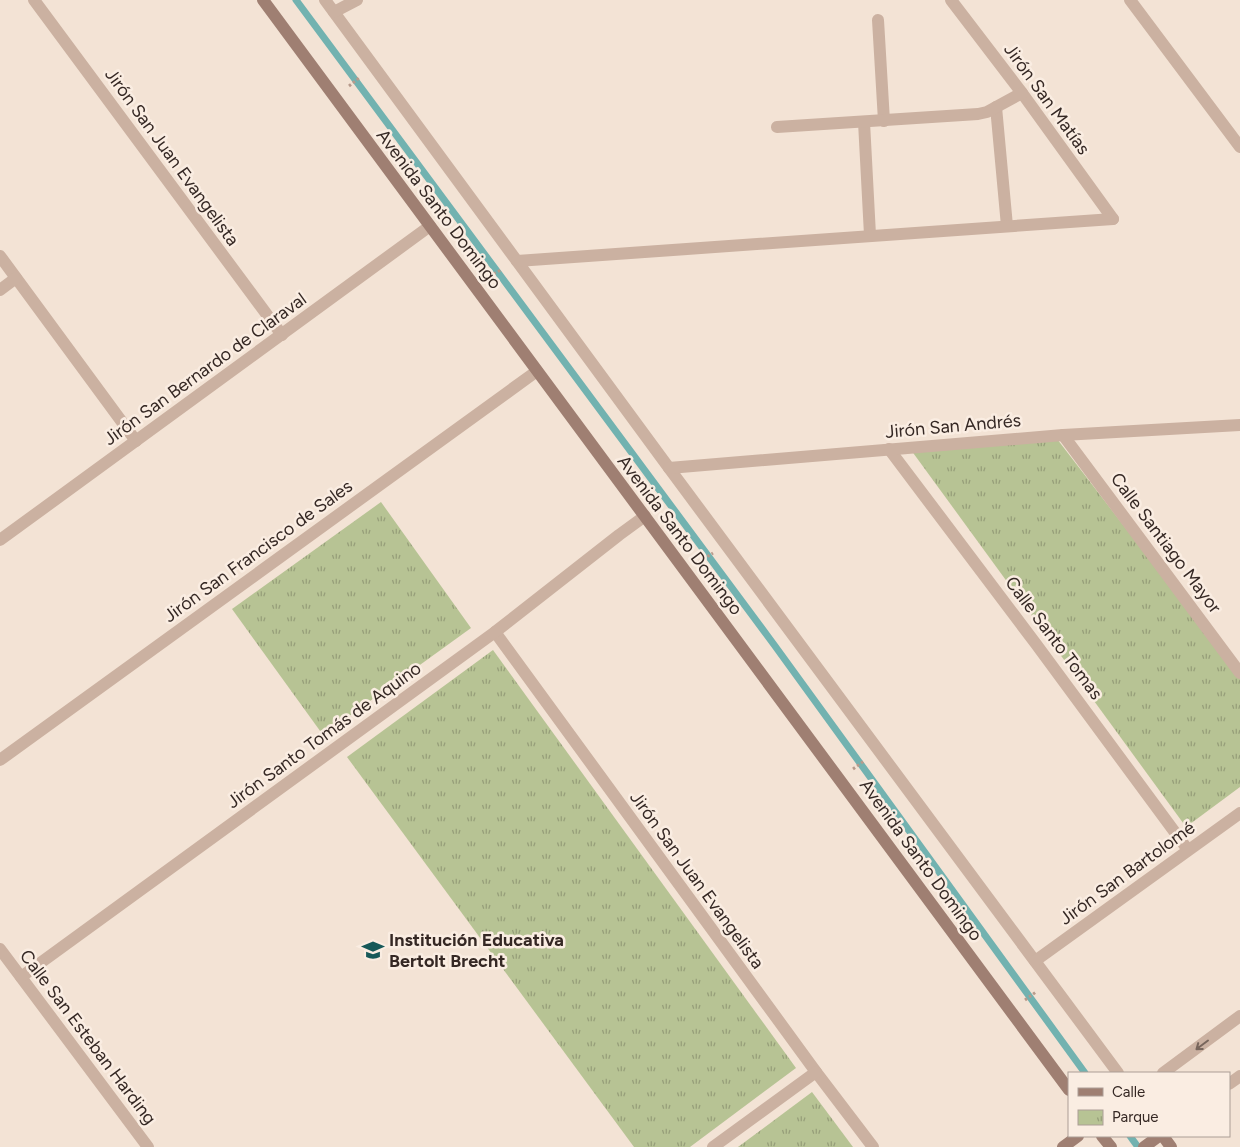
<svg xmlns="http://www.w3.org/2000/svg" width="1240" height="1147" font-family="Figtree,sans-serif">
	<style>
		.park { fill: url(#park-tufts) }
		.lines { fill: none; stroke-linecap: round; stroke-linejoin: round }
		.stream { stroke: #72b2b0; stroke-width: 7 }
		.path { stroke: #b79a8b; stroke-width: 3; stroke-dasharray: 2.5 2.5; stroke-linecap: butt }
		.minor { stroke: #cbb1a1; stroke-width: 12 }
		.secondary { stroke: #9f7f72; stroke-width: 12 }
		.oneway { stroke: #78665c }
		.labels { text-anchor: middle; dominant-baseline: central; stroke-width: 5; stroke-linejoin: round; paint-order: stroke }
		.street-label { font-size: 18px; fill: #352824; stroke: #faede2 }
		.poi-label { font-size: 18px; font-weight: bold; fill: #352824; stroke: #faede2; text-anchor: start }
	</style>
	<defs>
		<pattern id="park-tufts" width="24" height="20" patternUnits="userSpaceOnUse" patternTransform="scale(1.25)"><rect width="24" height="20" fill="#b7c394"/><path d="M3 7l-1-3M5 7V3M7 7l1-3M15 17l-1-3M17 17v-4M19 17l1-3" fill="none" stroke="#969e79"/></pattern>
	</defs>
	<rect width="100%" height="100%" fill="#f3e3d5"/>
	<!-- park -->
	<g class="park">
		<polygon points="1054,435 1240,677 1240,787 1186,827 911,450"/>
		<polygon points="381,502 471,628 323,735 232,609"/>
		<polygon points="493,650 796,1068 690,1147 634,1147 347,757"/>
		<polygon points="812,1092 853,1147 738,1147"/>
	</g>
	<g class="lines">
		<!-- stream -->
		<g class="stream">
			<polyline points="296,0 775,646 1085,1073"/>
			<polyline points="1130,1136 1138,1147"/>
		</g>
		<!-- path -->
		<g class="path">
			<polyline points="349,86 359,78"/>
			<polyline points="489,276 501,270"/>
			<polyline points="699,562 713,553"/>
			<polyline points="853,769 864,761"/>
			<polyline points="1025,1000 1036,992"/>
		</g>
		<!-- minor -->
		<g class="minor">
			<polyline points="34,0 282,335"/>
			<polyline points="325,0 669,468 1118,1073"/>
			<polyline points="951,0 1022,93 1113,219"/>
			<polyline points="1130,0 1240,147"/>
			<polyline points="334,12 357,0"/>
			<polyline points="878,20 884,121"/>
			<polyline points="996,107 1007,226"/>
			<polyline points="864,122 870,235"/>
			<polyline points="777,127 978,114 987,112 1022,93"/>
			<polyline points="0,256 136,441"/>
			<polyline points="517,261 1113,219"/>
			<polyline points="0,290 16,278"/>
			<polyline points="1063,435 1240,673"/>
			<polyline points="889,449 1036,644 1188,850"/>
			<polyline points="669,468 1063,435 1240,425"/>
			<polyline points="0,540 430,226"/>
			<polyline points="495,632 816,1072 873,1147"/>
			<polyline points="0,760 537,371"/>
			<polyline points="0,949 148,1147"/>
			<polyline points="1035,961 1240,813"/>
			<polyline points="21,977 495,632 619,535 645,516"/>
			<polyline points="1163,1073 1240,1016"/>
			<polyline points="1229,1084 1240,1076"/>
			<polyline points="713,1147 816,1072"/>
		</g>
		<!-- secondary -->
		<g class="secondary">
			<polyline points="263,0 1069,1090"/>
			<polyline points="1102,1136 1111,1147"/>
			<polyline points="1163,1136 1171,1147"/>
			<polyline points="1063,1147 1078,1136"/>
			<polyline points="1144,1147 1159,1136"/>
		</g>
	</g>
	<!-- one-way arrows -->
	<defs><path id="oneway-shaft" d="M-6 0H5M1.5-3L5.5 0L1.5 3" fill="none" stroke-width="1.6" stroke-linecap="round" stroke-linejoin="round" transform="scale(1.25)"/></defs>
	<use class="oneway" href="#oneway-shaft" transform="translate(1202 1045) rotate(143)"/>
	<!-- icons -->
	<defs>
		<g id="school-bare" transform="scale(1.725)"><path d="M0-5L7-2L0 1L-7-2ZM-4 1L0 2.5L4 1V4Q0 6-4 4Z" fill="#175959" stroke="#faede2" stroke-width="2.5" paint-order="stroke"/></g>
	</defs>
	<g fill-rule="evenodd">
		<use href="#school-bare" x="373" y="950"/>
	</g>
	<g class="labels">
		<!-- street labels -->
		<g class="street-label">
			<text transform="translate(1047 99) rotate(54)">Jirón San Matías</text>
			<text transform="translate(172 157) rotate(54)">Jirón San Juan Evangelista</text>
			<text transform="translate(439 209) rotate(53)">Avenida Santo Domingo</text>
			<text transform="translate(205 369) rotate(-36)">Jirón San Bernardo de Claraval</text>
			<text transform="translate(953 426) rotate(-5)">Jirón San Andrés</text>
			<text transform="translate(680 535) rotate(53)">Avenida Santo Domingo</text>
			<text transform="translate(1166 543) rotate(53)">Calle Santiago Mayor</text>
			<text transform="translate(258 551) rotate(-36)">Jirón San Francisco de Sales</text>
			<text transform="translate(1054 638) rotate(53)">Calle Santo Tomas</text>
			<text transform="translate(324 735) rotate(-36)">Jirón Santo Tomás de Aquino</text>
			<text transform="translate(921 860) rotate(54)">Avenida Santo Domingo</text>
			<text transform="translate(1127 873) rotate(-36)">Jirón San Bartolomé</text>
			<text transform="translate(697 880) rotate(54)">Jirón San Juan Evangelista</text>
			<text transform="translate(88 1037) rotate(53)">Calle San Esteban Harding</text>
		</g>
		<!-- poi labels -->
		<g class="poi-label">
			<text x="389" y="940">Institución Educativa<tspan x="389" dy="21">Bertolt Brecht</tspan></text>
		</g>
	</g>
	<!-- legend -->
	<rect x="1068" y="1072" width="162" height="65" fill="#faede2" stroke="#ab9e96"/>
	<rect x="1078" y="1088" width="25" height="8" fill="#9f7f72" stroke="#ab9e96"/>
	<text x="1112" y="1097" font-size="15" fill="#352824">Calle</text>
	<rect x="1078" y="1110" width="25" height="15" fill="url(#park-tufts)" stroke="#ab9e96"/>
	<text x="1112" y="1122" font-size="15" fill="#352824">Parque</text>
</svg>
